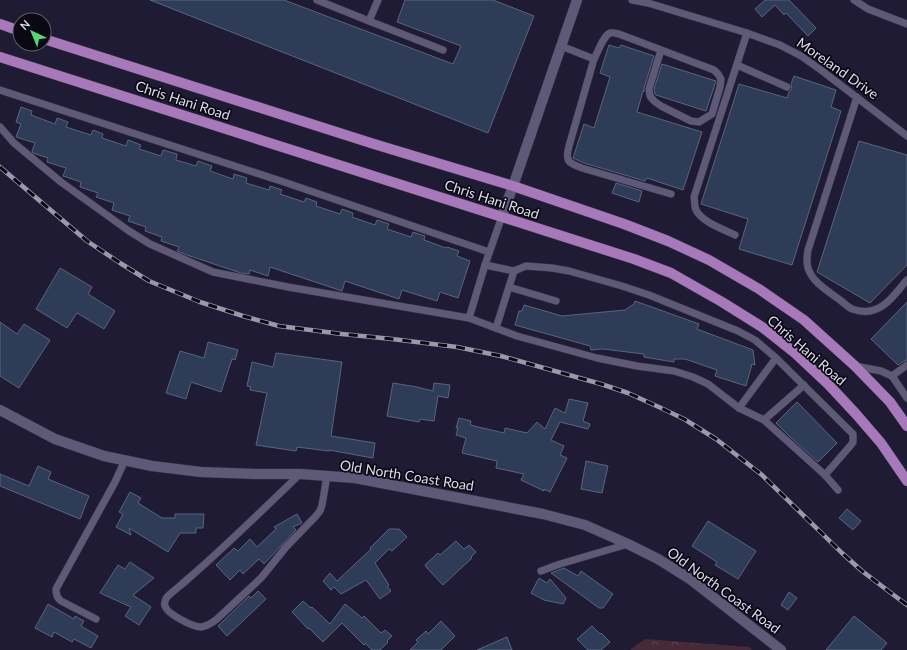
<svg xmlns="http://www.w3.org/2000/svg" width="907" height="650" font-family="Lato,sans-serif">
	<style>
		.forest { fill: url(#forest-crowns) }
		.building { fill: #2f3c57; stroke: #586580 }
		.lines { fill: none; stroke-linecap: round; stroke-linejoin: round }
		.service-casing { stroke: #393449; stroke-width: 8 }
		.minor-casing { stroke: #393449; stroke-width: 11 }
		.primary-casing { stroke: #393449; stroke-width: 11 }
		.service { stroke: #5e5976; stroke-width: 7 }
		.minor { stroke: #5e5976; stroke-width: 10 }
		.primary { stroke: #a879ba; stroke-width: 10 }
		.rail-casing { stroke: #9b98ac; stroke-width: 4.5 }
		.rail { stroke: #0a0812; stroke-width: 3; stroke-dasharray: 9; stroke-linecap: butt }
		.labels { text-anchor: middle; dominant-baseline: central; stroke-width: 3.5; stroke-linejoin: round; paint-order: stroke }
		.street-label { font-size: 14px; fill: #dcdaeb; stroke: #0a0812 }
	</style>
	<defs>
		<pattern id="forest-crowns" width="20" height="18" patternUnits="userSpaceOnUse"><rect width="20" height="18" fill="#472937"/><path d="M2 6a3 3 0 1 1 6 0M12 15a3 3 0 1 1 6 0" fill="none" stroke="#614754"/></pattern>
	</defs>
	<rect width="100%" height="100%" fill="#201b34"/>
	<!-- forest -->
	<polygon class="forest" points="645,639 749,647 752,650 630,650"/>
	<!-- building -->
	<g class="building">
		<polygon points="150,0 284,0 453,64 461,46 397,22 405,0 493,0 534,16 488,133"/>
		<polygon points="765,0 789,0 816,28 808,36 786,13 784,15 775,5 762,17 755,9"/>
		<polygon points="609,45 619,48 621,45 654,56 644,88 644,92 643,91 637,112 702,132 683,190 647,178 645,181 584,163 573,158 584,124 594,128 610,77 600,73"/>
		<polygon points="662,64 716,81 706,111 656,95 655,94 654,89"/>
		<polygon points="794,76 836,90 831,107 841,111 792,265 739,249 748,219 701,204 739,84 787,98 789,92 792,89 791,84"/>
		<polygon points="21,107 32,111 31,115 55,124 57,118 68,122 66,127 91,135 93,130 103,134 102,138 126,146 128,140 141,145 139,149 161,156 163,150 177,154 176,160 196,166 198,161 212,166 210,171 233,179 234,174 247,178 246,183 269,190 270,186 282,190 280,194 304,202 306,198 317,202 316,206 340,214 342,209 353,213 352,217 375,225 377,220 389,224 387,229 411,237 413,232 425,236 424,240 446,248 447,247 459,251 457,256 470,261 458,298 440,292 437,301 402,290 399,299 345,281 342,291 270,267 268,276 250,270 249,274 241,273 187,255 177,251 179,247 161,241 162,237 145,231 146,227 128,221 130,216 112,210 114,203 96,197 98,193 80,187 81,182 63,176 66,168 47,162 48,158 33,153 32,151 35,143 16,137 21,124 16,122"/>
		<polygon points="859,141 907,155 907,265 870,303 817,272"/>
		<polygon points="616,183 642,191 639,202 612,193"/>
		<polygon points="60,268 92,287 88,294 115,311 104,329 77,313 67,328 36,309"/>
		<polygon points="635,301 699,324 697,329 753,350 755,365 752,364 746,386 715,376 717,370 685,359 674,359 674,362 644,357 644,354 603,349 591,350 590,346 515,325 519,311 522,311 524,305 562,316 625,310 634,304"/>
		<polygon points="907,302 907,360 904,361 898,365 871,339"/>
		<polygon points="0,322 17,334 24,324 50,340 19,388 0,376"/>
		<polygon points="208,342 238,350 235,360 232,359 221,392 191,382 186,399 166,393 180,351 204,358"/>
		<polygon points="276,353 342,362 331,436 375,443 373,458 329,450 329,451 297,447 296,451 256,445 267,393 250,390 251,387 247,386 252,362 273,367"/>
		<polygon points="393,383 417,387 433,391 434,383 450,385 448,398 438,396 434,421 420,419 419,422 387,416"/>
		<polygon points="569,399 588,403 583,421 590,424 588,429 560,422 551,440 564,446 560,455 567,458 550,492 544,489 544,491 521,480 524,474 496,468 497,461 462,453 466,438 456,435 458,428 456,428 459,418 471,421 470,425 504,433 505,428 527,433 537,422 545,429 555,408 565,413"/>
		<polygon points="797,402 837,443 818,462 788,435 776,423"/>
		<polygon points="586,461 608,466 602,493 581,489"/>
		<polygon points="38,466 51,472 48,479 89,496 80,519 0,486 0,474 29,486"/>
		<polygon points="130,492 141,498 138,503 162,518 175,518 175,514 204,514 203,528 196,528 196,533 180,533 168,552 129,528 131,535 116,527 123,514 119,512"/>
		<polygon points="847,509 861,521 853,530 839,518"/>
		<polygon points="297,514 302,523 293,527 296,530 264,564 259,559 243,574 240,570 230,580 216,565 234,548 238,551 250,539 257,547 276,529 274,527"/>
		<polygon points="708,521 756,551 738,579 715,565 717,562 692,546"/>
		<polygon points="389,529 399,529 407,537 392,551 389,549 375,563 389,585 387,586 391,591 380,599 366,580 341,594 334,587 331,590 323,581 330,573 337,581 371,549 370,548"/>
		<polygon points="456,541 464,549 469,545 476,552 471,557 472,558 443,585 427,568 425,565 438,553 440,555"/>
		<polygon points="130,562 154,578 133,595 151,607 139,625 125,616 131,607 100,593 118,565 125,569"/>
		<polygon points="564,568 578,576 581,571 613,594 603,608 599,608 551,573"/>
		<polygon points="539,578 547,583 550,579 566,598 563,604 544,600 531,593"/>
		<polygon points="258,591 266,599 227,636 218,626 249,596 251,598"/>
		<polygon points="789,592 797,598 788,610 781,605"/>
		<polygon points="303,601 311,608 312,607 330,624 345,604 362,618 364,616 381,633 385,630 392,636 387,641 388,642 380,650 372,650 365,643 364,645 342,623 323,642 309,628 308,629 292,612"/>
		<polygon points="48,604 74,619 75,616 84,621 81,626 98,636 91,648 74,639 72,642 54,632 52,637 35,628"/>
		<polygon points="854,616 887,643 881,650 826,650"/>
		<polygon points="441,621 455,636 441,650 410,650 418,642 416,640 426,631 428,634"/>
		<polygon points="592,626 600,634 601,633 610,642 601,650 588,650 577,639"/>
		<polygon points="507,637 512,650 477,650"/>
	</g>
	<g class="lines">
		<!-- service casing -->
		<g class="service-casing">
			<g id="service">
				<polyline points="317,0 369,21 378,0"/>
				<polyline points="632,0 648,3 747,33 780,45 801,56 821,70 907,136"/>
				<polyline points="854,0 868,9 907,24"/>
				<polyline points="369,21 443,50"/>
				<path d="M561 46 594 59 569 146C565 161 568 163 582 168L671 194"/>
				<path d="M594 59C598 52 603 36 610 33 613 32 616 33 619 34L714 70 718 74 721 79 720 87 712 114 699 122 691 121 661 106 654 101 650 96 649 89 661 50"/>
				<polyline points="737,65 787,87"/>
				<polyline points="0,90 284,182 489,252"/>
				<path d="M857 97 808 250C807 256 806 262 808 268 812 282 828 291 840 300 844 303 848 307 852 309 858 311 864 312 870 311 887 308 897 291 907 280"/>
				<polyline points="0,127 14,143 61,182 129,231 150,244 213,272 288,287 469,318"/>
				<polyline points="502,216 485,265 469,318 517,336 597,358 637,366 674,371 693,377 708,384 739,408 764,420 825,475 838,490"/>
				<path d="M735 235C723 229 702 222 696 210 694 206 695 201 694 197L747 33"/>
				<polyline points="485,265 514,271 526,266 552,268 569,271 622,286 649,295 738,331 755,340 776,358 853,434 853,442 851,445 825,475"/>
				<polyline points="509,287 556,301"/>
				<polyline points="496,328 514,271"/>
				<polyline points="855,366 881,371 892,376 907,398"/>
				<polyline points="892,376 907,365"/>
				<polyline points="739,408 776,358"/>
				<polyline points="764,420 804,385"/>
				<path d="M300 474C269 504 238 534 206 563 198 570 189 578 181 585 176 589 171 593 167 597 165 600 164 603 165 606 167 614 193 627 201 627 208 626 212 623 217 619L261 578 286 547 315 517 320 511 322 505 327 476"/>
				<polyline points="541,571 560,564 628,544"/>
				<path d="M96 619 61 601C57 598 56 594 56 589L115 482 125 460"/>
			</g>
		</g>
		<!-- minor casing -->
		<g class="minor-casing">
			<g id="minor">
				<polyline points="502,216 513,186 577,0"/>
				<polyline points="0,410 55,439 104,456 152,466 201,472 256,474 300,474 355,478 543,514 585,525 628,544 658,559 690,579 781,650"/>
			</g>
		</g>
		<!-- primary casing -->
		<g class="primary-casing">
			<g id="primary">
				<polyline points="0,24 20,31"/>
				<polyline points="44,39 374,144 513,186 624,224 668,241 709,260 759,289 804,320 855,366 890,402 907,426"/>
				<polyline points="0,57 634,259 671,273 722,302 762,327 795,353 828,384 856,414 881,443 907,481"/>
			</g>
		</g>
		<!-- service -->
		<use href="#service" class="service"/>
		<!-- minor -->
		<use href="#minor" class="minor"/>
		<!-- primary -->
		<use href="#primary" class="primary"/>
		<!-- rail casing -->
		<g class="rail-casing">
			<polyline id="rail" points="0,167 87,241 120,263 149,281 200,302 243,316 279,326 342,334 392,339 457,347 501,356 601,384 628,393 661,408 684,419 716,439 762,475 842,553 862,571 895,596 907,605"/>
		</g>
		<!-- rail -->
		<use href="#rail" class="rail"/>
	</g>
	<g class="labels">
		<!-- street labels -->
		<g class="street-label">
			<text transform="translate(838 68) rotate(35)">Moreland Drive</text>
			<text transform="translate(183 100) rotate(18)">Chris Hani Road</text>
			<text transform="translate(492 199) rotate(18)">Chris Hani Road</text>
			<text transform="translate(807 350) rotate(41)">Chris Hani Road</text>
			<text transform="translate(407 475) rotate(9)">Old North Coast Road</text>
			<text transform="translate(724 590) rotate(36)">Old North Coast Road</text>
		</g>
	</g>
	<!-- north arrow -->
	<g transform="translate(32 32) rotate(316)"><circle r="19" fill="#0a0812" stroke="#5e5c69"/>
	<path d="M0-3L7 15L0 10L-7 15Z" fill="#53d673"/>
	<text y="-6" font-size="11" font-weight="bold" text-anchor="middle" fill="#dcdaeb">N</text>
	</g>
</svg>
